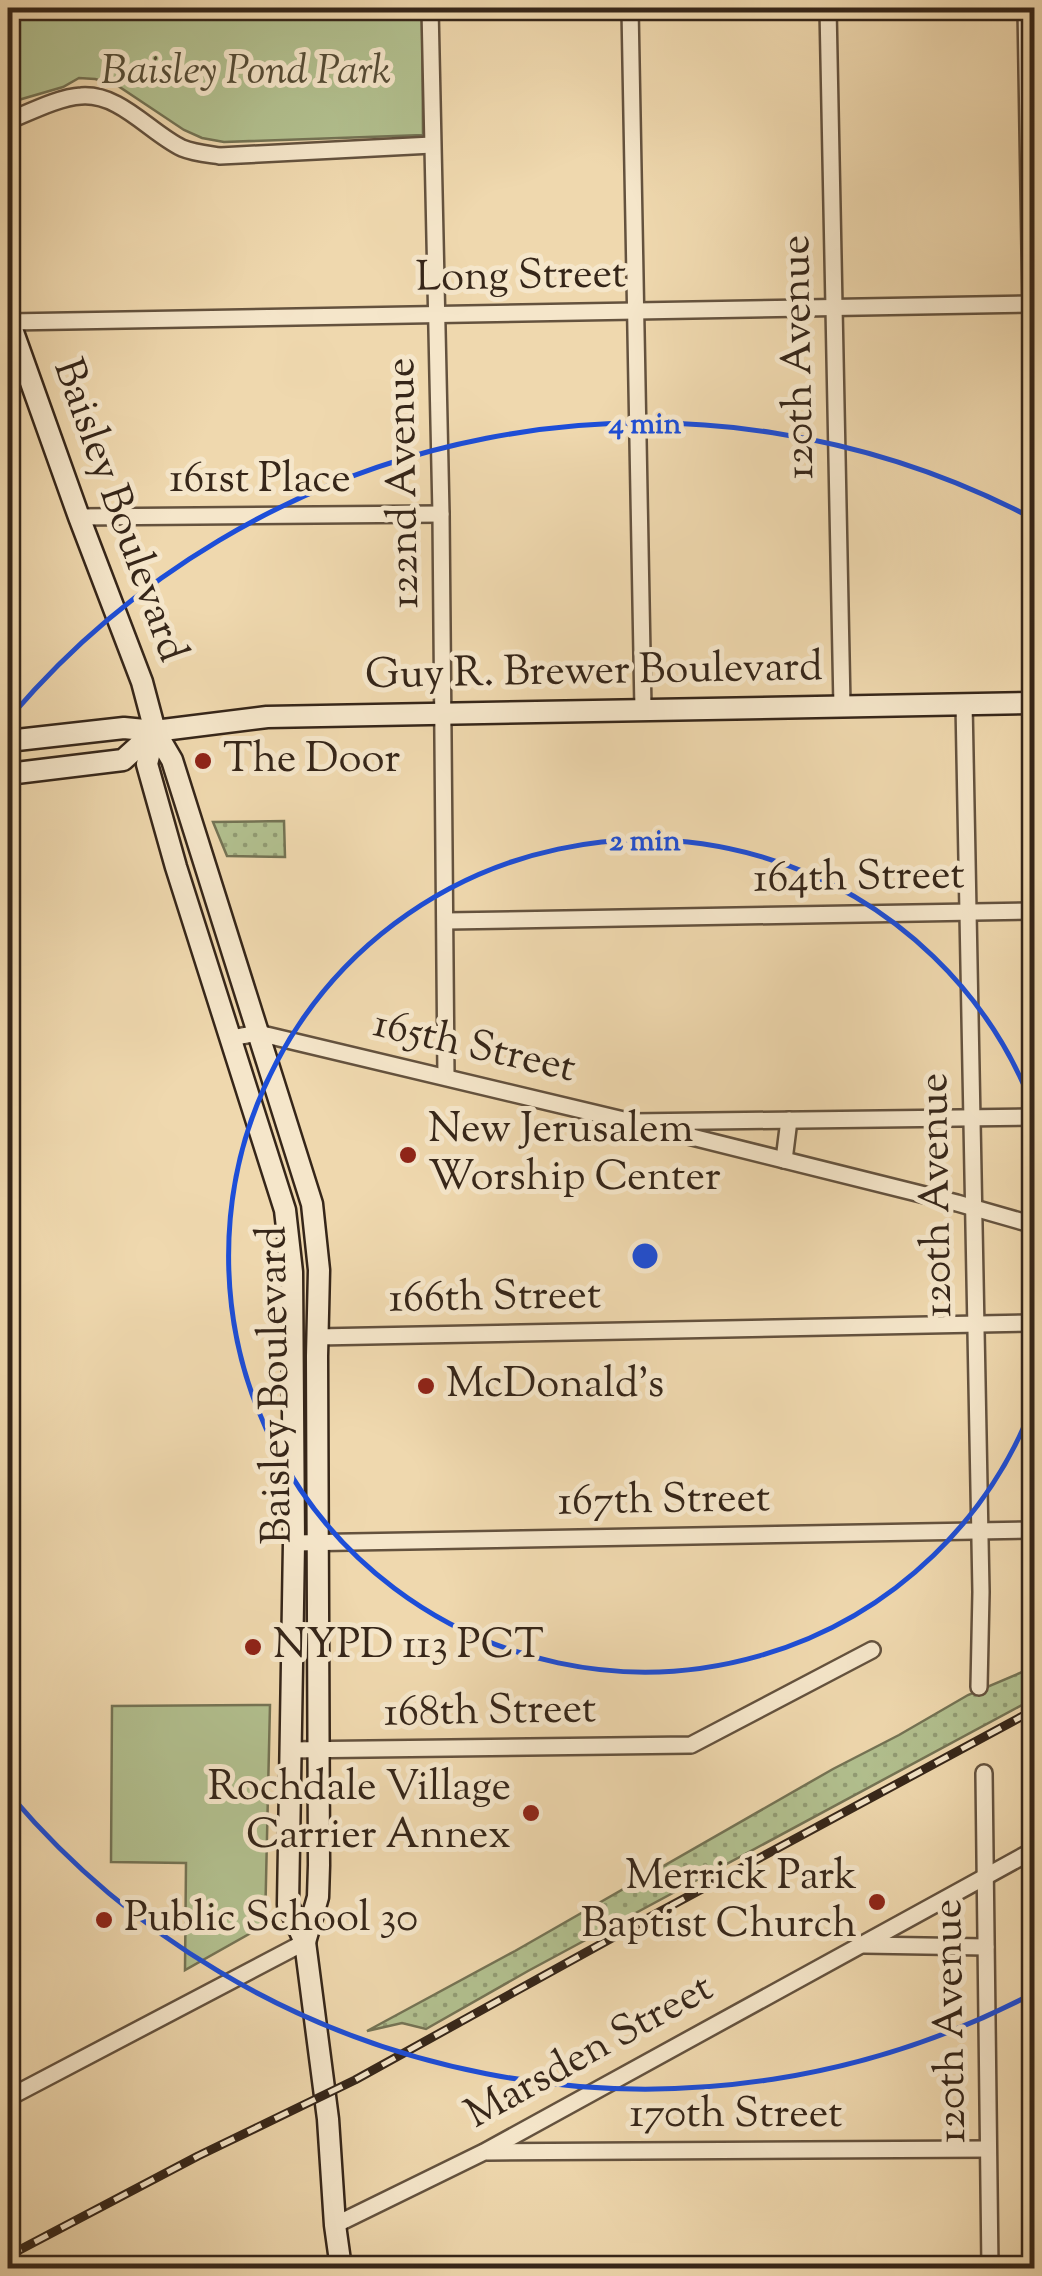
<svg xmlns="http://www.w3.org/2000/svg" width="1042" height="2276" font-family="'Sorts Mill Goudy',serif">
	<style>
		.grass { fill: url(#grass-dots); stroke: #747354; stroke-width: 2.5 }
		.park { fill: #b2c08f; stroke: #747354; stroke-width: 2.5 }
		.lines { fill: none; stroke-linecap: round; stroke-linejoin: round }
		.minor-casing { stroke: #64523e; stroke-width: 20 }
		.secondary-casing { stroke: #362619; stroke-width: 25 }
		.minor { stroke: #f5e6ca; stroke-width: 15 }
		.secondary { stroke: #f5e6ca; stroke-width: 20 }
		.rail-casing { stroke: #362619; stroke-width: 9 }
		.rail { stroke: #f5e6ca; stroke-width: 5; stroke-dasharray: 15; stroke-linecap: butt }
		.ring { fill: none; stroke: #1d4ed8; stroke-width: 5 }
		.poi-dot { fill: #8f2418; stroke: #f5e6ca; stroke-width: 4 }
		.labels { text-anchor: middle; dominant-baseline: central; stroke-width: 10; stroke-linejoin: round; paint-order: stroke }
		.park-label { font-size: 42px; font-style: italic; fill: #554c36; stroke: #f5e6ca }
		.street-label { font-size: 42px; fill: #362619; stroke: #f5e6ca }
		.poi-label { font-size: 42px; fill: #362619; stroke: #f5e6ca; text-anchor: start }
		.centre { fill: #1d4ed8; stroke: #f5e6ca; stroke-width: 5 }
		.ring-label { font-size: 30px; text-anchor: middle; font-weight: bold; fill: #1d4ed8; stroke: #f5e6ca; stroke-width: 10; stroke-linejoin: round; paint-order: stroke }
	</style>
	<defs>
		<pattern id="grass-dots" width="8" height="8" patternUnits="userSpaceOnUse" patternTransform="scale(2.5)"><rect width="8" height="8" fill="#b2c08f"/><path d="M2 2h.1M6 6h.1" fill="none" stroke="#929c74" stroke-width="1.8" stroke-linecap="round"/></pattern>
	</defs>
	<rect width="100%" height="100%" fill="#efd8ae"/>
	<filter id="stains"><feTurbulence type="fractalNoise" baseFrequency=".002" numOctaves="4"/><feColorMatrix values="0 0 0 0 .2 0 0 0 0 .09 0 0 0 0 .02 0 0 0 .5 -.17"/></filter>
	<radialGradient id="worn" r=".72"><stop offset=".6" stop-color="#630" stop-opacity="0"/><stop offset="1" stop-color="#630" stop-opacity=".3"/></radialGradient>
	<!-- grass -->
	<g class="grass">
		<polygon points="284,821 285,857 227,856 213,822"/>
		<polygon points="1034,1667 1034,1698 1022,1705 528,1971 426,2029 402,2023 367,2031 515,1951 833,1769 899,1735 968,1695"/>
	</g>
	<!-- park -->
	<g class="park">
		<polygon points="8,8 422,8 423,135 224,142 202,138 184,130 115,84 95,79 79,78 63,87 8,103"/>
		<polygon points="270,1705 265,1925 185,1970 186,1863 111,1862 112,1706"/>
	</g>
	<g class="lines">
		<!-- minor casing -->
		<g class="minor-casing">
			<g id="minor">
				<polyline points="430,8 441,514 446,1077"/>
				<polyline points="630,8 643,709"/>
				<polyline points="828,8 842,706"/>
				<polyline points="1026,8 1034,490"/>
				<path d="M8 121C28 113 59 97 81 96 120 93 149 132 182 148 194 153 207 154 220 156L432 145"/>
				<polyline points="9,322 1034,304"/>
				<polyline points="79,517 441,514"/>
				<polyline points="964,703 981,1592 979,1687"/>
				<polyline points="446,921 1034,911"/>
				<polyline points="231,1038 258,1033 632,1122 1034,1117"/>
				<polyline points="656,1128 957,1203 1034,1225"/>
				<polyline points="784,1160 789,1120"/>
				<polyline points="317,1337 1034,1323"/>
				<polyline points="294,1543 1034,1530"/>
				<polyline points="290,1750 691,1745 872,1650"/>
				<polyline points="984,1773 990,2268"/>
				<polyline points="864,1945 986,1947"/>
				<polyline points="8,2098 305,1942"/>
				<polyline points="487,2152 988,2149"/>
				<polyline points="335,2225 484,2152 1034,1850"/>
			</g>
		</g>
		<!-- secondary casing -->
		<g class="secondary-casing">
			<g id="secondary">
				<polyline points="8,318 79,517 142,682 155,731 172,760 312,1204 319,1270 317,1356 319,1865 318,1897 305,1942"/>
				<polyline points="155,731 147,764 176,867 285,1210 292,1272 294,1543 288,1905 305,1942 328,2119 335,2225 341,2268"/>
				<polyline points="8,741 124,728 155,731 267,717 1034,703"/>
				<polyline points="8,774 123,760 154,732"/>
			</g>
		</g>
		<!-- minor -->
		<use href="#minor" class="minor"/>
		<!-- secondary -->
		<use href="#secondary" class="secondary"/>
		<!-- rail casing -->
		<g class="rail-casing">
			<polyline id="rail" points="8,2256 198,2156 355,2080 650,1917 1034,1710"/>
		</g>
		<!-- rail -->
		<use href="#rail" class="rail"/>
	</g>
	<!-- distance rings -->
	<g class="ring">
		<path d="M1033 1405A416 416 0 1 1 1033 1107"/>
		<path d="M1030 1995A833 833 0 0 1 12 1797M12 715A833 833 0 0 1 1030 517"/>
	</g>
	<!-- markers -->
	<g class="poi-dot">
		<circle cx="203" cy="761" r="10"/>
		<circle cx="408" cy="1155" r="10"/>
		<circle cx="426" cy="1386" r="10"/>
		<circle cx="253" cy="1647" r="10"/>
		<circle cx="531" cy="1813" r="10"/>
		<circle cx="877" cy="1902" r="10"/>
		<circle cx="104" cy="1920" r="10"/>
	</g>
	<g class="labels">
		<!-- park labels -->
		<g class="park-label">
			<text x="246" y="73">Baisley Pond Park</text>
		</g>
		<!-- street labels -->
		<g class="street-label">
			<text transform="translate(521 278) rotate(-1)">Long Street</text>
			<text transform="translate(800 357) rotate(-91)">120th Avenue</text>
			<text x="260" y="481">161st Place</text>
			<text transform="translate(405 483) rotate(-91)">122nd Avenue</text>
			<text transform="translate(118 511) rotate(70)">Baisley Boulevard</text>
			<text transform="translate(594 673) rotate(-1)">Guy R. Brewer Boulevard</text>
			<text transform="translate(859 879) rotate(-1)">164th Street</text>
			<text transform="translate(474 1048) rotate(13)">165th Street</text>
			<text transform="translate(938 1195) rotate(-91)">120th Avenue</text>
			<text transform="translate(495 1299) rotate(-1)">166th Street</text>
			<text transform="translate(277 1385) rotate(-91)">Baisley Boulevard</text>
			<text transform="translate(664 1502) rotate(-1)">167th Street</text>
			<text transform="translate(490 1713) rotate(-1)">168th Street</text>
			<text transform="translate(952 2021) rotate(-91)">120th Avenue</text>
			<text transform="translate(590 2053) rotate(-29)">Marsden Street</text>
			<text x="736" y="2116">170th Street</text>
		</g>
		<!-- poi labels -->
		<g class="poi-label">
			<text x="223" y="761">The Door</text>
			<text x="428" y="1131">New Jerusalem<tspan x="428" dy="48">Worship Center</tspan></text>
			<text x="446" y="1386">McDonald's</text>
			<text x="273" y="1647">NYPD 113 PCT</text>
			<text x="511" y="1789" text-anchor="end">Rochdale Village<tspan x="511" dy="48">Carrier Annex</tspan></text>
			<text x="857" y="1878" text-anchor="end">Merrick Park<tspan x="857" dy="48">Baptist Church</tspan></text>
			<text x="124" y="1920">Public School 30</text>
		</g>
	</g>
	<circle cx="645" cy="1256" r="15" class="centre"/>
	<g class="ring-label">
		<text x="645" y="433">4 min</text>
		<text x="645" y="850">2 min</text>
	</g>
	<!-- margin -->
	<rect width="1042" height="2276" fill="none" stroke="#efd8ae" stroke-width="40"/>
	<rect x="10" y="10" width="1022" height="2256" fill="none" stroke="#362619" stroke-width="5"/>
	<rect x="20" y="20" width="1002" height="2236" fill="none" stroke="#362619" stroke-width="2.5"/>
	<rect width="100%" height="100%" filter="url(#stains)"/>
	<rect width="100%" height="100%" fill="url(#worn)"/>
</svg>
